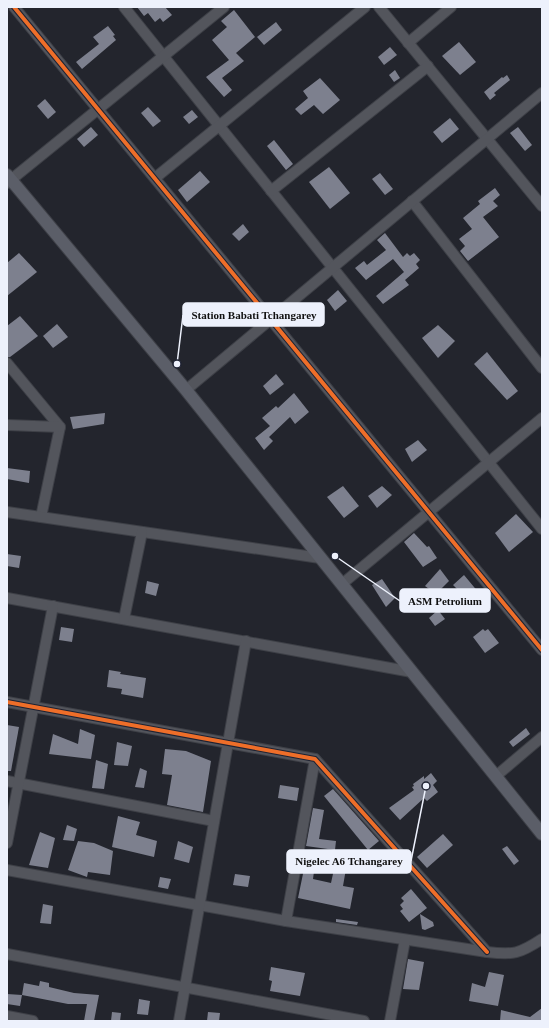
<svg xmlns="http://www.w3.org/2000/svg" width="549" height="1028" font-family="'Times New Roman',serif">
	<style>
		.building { fill: #7d808e }
		.lines { fill: none; stroke-linecap: round; stroke-linejoin: round }
		.minor-casing { stroke: #3e4047; stroke-width: 12 }
		.major-casing { stroke: #3e4047; stroke-width: 14 }
		.minor { stroke: #53555c; stroke-width: 10 }
		.major { stroke: #5b5e68; stroke-width: 12 }
		.cycleway-casing { stroke: #1e2232; stroke-width: 6 }
		.cycleway { stroke: #ee6e29; stroke-width: 4 }
		.leader { fill: none; stroke: #edf1fc; stroke-width: 1.5 }
		.callout-dot { fill: #edf1fc; stroke: #1e2232; stroke-width: 1.5 }
		.callout { fill: #edf1fc; stroke: #edf1fc; stroke-width: 1.5 }
		.callout-label { font-size: 11px; text-anchor: middle; font-weight: bold; fill: #111 }
	</style>
	<rect width="100%" height="100%" fill="#23252d"/>
	<!-- building -->
	<g class="building">
		<polygon points="137,7 165,7 172,15 163,22 160,18 155,22 148,13 144,16"/>
		<polygon points="234,10 255,37 236,53 244,61 222,78 232,90 224,97 206,77 229,60 212,40 227,27 221,21"/>
		<polygon points="276,22 282,30 264,45 257,37"/>
		<polygon points="108,26 115,35 113,36 116,40 82,69 76,62 99,44 93,37"/>
		<polygon points="459,42 476,62 460,75 442,56"/>
		<polygon points="390,47 397,55 384,65 378,57"/>
		<polygon points="395,70 400,78 394,82 389,75"/>
		<polygon points="507,75 510,80 494,93 496,95 490,100 484,92 502,77 503,78"/>
		<polygon points="320,78 340,100 323,114 314,105 301,115 295,109 308,98 303,91"/>
		<polygon points="45,99 56,112 48,119 37,106"/>
		<polygon points="148,107 161,121 153,127 141,113"/>
		<polygon points="192,110 198,117 189,124 183,117"/>
		<polygon points="450,118 459,129 442,143 433,132"/>
		<polygon points="91,127 98,135 84,147 77,139"/>
		<polygon points="518,127 532,145 525,151 510,133"/>
		<polygon points="274,140 293,164 286,170 267,146"/>
		<polygon points="329,167 350,193 330,209 309,182"/>
		<polygon points="200,171 210,182 187,202 178,190"/>
		<polygon points="380,173 393,189 385,195 372,179"/>
		<polygon points="495,188 500,195 493,201 498,206 483,217 499,237 468,261 460,251 465,246 459,239 472,229 463,218 480,204 478,201"/>
		<polygon points="243,224 249,232 239,241 232,234"/>
		<polygon points="385,233 403,257 407,253 410,256 414,253 420,260 416,264 419,268 405,280 409,285 383,304 376,296 404,272 393,259 366,280 355,268 364,261 367,265 386,250 377,240"/>
		<polygon points="19,253 37,272 7,296 7,263"/>
		<polygon points="338,290 347,301 335,311 327,300"/>
		<polygon points="20,316 38,336 10,357 7,357 7,326"/>
		<polygon points="57,324 68,337 53,348 43,336"/>
		<polygon points="438,325 455,341 438,358 422,338"/>
		<polygon points="487,352 518,391 507,400 474,364"/>
		<polygon points="276,374 284,384 270,395 263,386"/>
		<polygon points="294,393 309,412 295,424 290,417 269,437 273,441 264,450 255,438 270,426 262,418 276,406 278,408"/>
		<polygon points="105,413 104,424 73,429 70,417"/>
		<polygon points="418,440 427,450 412,462 405,449"/>
		<polygon points="7,468 30,471 29,483 7,479"/>
		<polygon points="343,486 359,506 344,518 327,497"/>
		<polygon points="382,486 392,495 377,508 368,496"/>
		<polygon points="516,514 533,532 509,552 495,533"/>
		<polygon points="414,533 427,547 429,546 437,558 423,567 404,542"/>
		<polygon points="7,554 21,556 19,568 7,566"/>
		<polygon points="440,569 449,581 436,594 425,586"/>
		<polygon points="464,575 479,593 471,600 463,592 461,593 453,585"/>
		<polygon points="382,579 395,598 386,607 372,585"/>
		<polygon points="147,581 159,584 156,596 145,593"/>
		<polygon points="438,610 445,619 435,626 429,618"/>
		<polygon points="61,627 74,629 72,642 59,640"/>
		<polygon points="483,629 485,631 488,629 499,643 485,653 473,637"/>
		<polygon points="109,670 121,672 120,674 146,678 143,698 121,694 122,689 107,687"/>
		<polygon points="7,725 19,727 11,771 7,771"/>
		<polygon points="526,728 530,734 513,747 509,742"/>
		<polygon points="80,729 95,735 91,759 49,754 53,734 78,744"/>
		<polygon points="117,742 132,746 128,766 114,765"/>
		<polygon points="165,749 186,751 211,761 203,812 167,805 172,775 162,774"/>
		<polygon points="96,760 108,764 104,789 92,788"/>
		<polygon points="140,768 147,771 144,788 135,787"/>
		<polygon points="431,773 437,781 433,785 438,792 427,801 424,798 400,820 389,808 414,790 412,787 414,786 413,784 424,776 424,779"/>
		<polygon points="280,785 299,788 297,801 278,798"/>
		<polygon points="333,789 379,841 368,850 324,796"/>
		<polygon points="313,808 324,810 319,839 336,841 335,850 306,846"/>
		<polygon points="118,816 140,822 136,835 157,841 154,857 112,847"/>
		<polygon points="67,825 77,829 74,841 63,840"/>
		<polygon points="40,832 55,838 48,868 29,865"/>
		<polygon points="443,834 453,845 427,868 417,857"/>
		<polygon points="78,841 94,843 113,851 110,875 88,872 87,877 68,870"/>
		<polygon points="178,841 193,847 189,863 174,859"/>
		<polygon points="507,846 519,861 514,865 502,849"/>
		<polygon points="336,860 347,863 343,886 354,888 350,909 298,898 304,869 302,869 303,862 315,864 313,879 331,883"/>
		<polygon points="235,874 250,876 248,887 233,885"/>
		<polygon points="160,877 171,879 168,889 158,887"/>
		<polygon points="411,889 427,908 409,922 400,911 403,909 400,905 404,901 401,898"/>
		<polygon points="43,904 53,906 51,924 40,923"/>
		<polygon points="420,914 433,922 434,926 425,930 422,929"/>
		<polygon points="336,919 358,922 357,925 336,922"/>
		<polygon points="408,959 424,962 419,990 403,989"/>
		<polygon points="271,967 305,973 300,996 270,991 272,981 269,980"/>
		<polygon points="489,972 504,975 498,1006 469,1001 472,983 485,987"/>
		<polygon points="40,981 49,983 49,987 74,993 99,995 94,1021 84,1021 87,1004 68,1004 22,995 24,983 39,986"/>
		<polygon points="7,994 22,995 20,1006 7,1004"/>
		<polygon points="139,999 150,1001 148,1015 137,1014"/>
		<polygon points="542,1008 542,1021 500,1021 501,1010 530,1017"/>
		<polygon points="112,1012 121,1013 120,1021 111,1021"/>
		<polygon points="208,1012 220,1013 219,1021 207,1021"/>
	</g>
	<g class="lines">
		<!-- minor casing -->
		<g class="minor-casing">
			<g id="minor">
				<polyline points="14,7 542,650"/>
				<polyline points="124,7 542,529"/>
				<polyline points="379,7 542,206"/>
				<polyline points="408,43 451,7"/>
				<polyline points="155,178 365,7"/>
				<polyline points="7,183 224,7"/>
				<polyline points="271,191 428,66"/>
				<polyline points="412,201 542,368"/>
				<polyline points="7,363 60,427 41,517"/>
				<polyline points="186,390 542,93"/>
				<polyline points="7,425 60,427"/>
				<polyline points="7,512 320,558"/>
				<polyline points="342,584 542,418"/>
				<polyline points="7,598 412,672"/>
				<polyline points="124,619 142,532"/>
				<polyline points="7,702 315,759 487,952"/>
				<polyline points="496,776 542,737"/>
				<polyline points="7,781 214,821"/>
				<polyline points="7,843 53,606"/>
				<path d="M7 870 286 921 487 952C514 955 519 954 542 939"/>
				<polyline points="286,921 315,759"/>
				<polyline points="7,954 364,1021"/>
				<polyline points="7,1016 33,1021"/>
				<polyline points="179,1021 246,641"/>
				<polyline points="390,1021 405,940"/>
			</g>
		</g>
		<!-- major casing -->
		<g class="major-casing">
			<polyline id="major" points="7,175 186,390 542,834"/>
		</g>
		<!-- minor -->
		<use href="#minor" class="minor"/>
		<!-- major -->
		<use href="#major" class="major"/>
		<!-- cycleway casing -->
		<g class="cycleway-casing">
			<g id="cycleway">
				<polyline points="14,7 542,650"/>
				<polyline points="7,702 315,759 487,952"/>
			</g>
		</g>
		<!-- cycleway -->
		<use href="#cycleway" class="cycleway"/>
	</g>
	<!-- callouts -->
	<path class="leader" d="M177 364L183 315M335 556L400 601M426 786L411 861"/>
	<g class="callout-dot">
		<circle cx="177" cy="364" r="4"/>
		<circle cx="335" cy="556" r="4"/>
		<circle cx="426" cy="786" r="4"/>
	</g>
	<g class="callout">
		<rect x="183" y="303" width="141" height="23" rx="4"/>
		<rect x="400" y="589" width="90" height="23" rx="4"/>
		<rect x="287" y="850" width="124" height="23" rx="4"/>
	</g>
	<g class="callout-label">
		<text x="254" y="319">Station Babati Tchangarey</text>
		<text x="445" y="605">ASM Petrolium</text>
		<text x="349" y="865">Nigelec A6 Tchangarey</text>
	</g>
	<!-- border -->
	<rect width="549" height="1028" fill="none" stroke="#edf1fc" stroke-width="16"/>
</svg>
